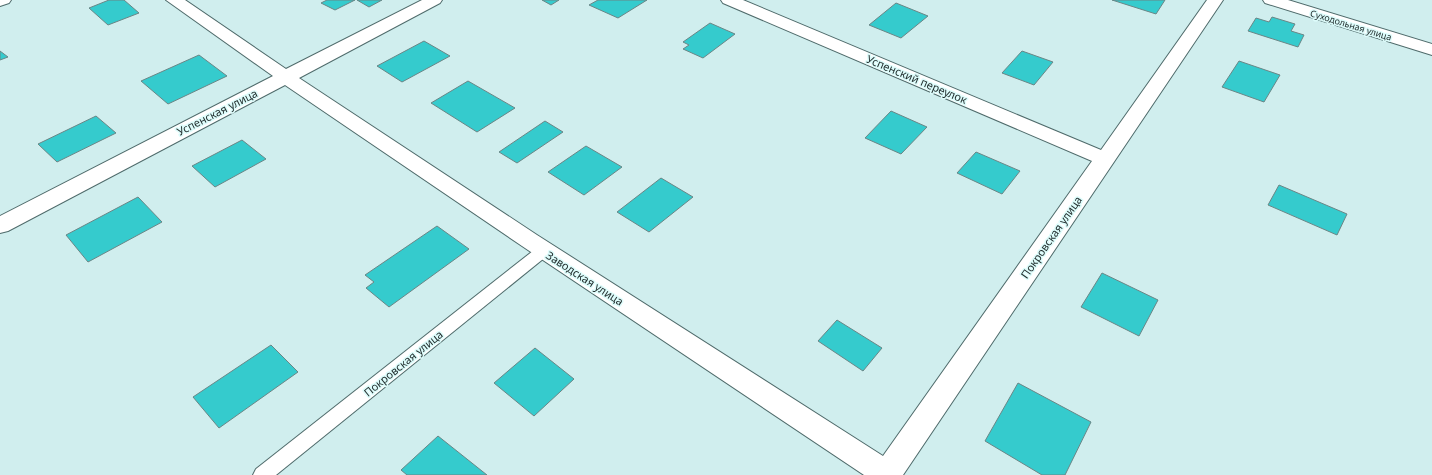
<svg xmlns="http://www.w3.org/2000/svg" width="1432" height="475" font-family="'Noto Sans',sans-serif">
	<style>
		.building { fill: #35cbcd; stroke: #6a8686 }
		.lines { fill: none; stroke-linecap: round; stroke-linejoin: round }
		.service-casing { stroke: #4f6b6b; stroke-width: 2 }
		.minor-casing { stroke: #4f6b6b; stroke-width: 2 }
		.service { fill: #fff; fill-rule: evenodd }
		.minor { fill: #fff; fill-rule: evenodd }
		.labels { text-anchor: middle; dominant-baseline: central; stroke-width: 3; stroke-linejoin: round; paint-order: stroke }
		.far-street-label { font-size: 9px; fill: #232f2f; stroke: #ddfcfb }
		.street-label { font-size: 11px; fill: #232f2f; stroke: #ddfcfb }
	</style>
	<rect width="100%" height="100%" fill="#d0eeee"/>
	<!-- building -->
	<g class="building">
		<polygon points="109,0 124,0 139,13 108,25 89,8"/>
		<polygon points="327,0 355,0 335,10 321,3"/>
		<polygon points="357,0 382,0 369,7"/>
		<polygon points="542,0 559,0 551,5"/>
		<polygon points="598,0 647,0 618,18 589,5"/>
		<polygon points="1112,0 1165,0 1156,14"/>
		<polygon points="896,3 928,16 901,38 869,25"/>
		<polygon points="1272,17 1295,24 1291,31 1304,35 1298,47 1248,31 1256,18 1269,22"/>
		<polygon points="710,23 735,34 703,58 683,49 689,45 683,42"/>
		<polygon points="424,41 450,56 402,82 377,66"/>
		<polygon points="0,51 8,57 0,60"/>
		<polygon points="1022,51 1053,62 1034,85 1002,73"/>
		<polygon points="199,55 227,76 168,104 141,81"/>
		<polygon points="1239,61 1280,75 1264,102 1222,87"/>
		<polygon points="468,81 515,108 477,132 431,103"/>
		<polygon points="891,111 927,127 901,154 865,138"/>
		<polygon points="96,116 116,133 57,162 38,144"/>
		<polygon points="545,121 563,132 517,163 499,152"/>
		<polygon points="242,140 266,159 215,187 192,166"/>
		<polygon points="586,146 622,167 584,195 548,172"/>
		<polygon points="976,152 1020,171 1002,194 957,173"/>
		<polygon points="661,178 693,197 649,232 617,212"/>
		<polygon points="1279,185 1347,214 1337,235 1268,205"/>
		<polygon points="138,197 162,222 88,262 66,235"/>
		<polygon points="437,226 469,249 389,307 366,288 374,282 365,275"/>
		<polygon points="1102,273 1158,300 1139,336 1081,307"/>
		<polygon points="837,320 882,348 863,371 818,341"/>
		<polygon points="271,345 298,372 219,428 193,397"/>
		<polygon points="535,348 574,379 534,416 494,383"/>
		<polygon points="1018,383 1091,422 1065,475 1042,475 985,441"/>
		<polygon points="438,436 487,475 407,475 401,470"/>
	</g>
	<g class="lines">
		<!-- service casing -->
		<g class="service-casing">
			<polygon id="service" points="543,246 548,247 550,251 548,255 276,475 253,475 256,469 538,247"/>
		</g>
		<!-- minor casing -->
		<g class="minor-casing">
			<g id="minor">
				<polygon points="0,0 11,0 9,3 0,6"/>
				<polygon points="166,0 185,0 286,69 422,0 442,0 440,3 299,78 537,235 883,456 1092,161 723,3 721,0 743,0 1101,150 1207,0 1223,0 903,475 864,475 522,246 285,85 8,231 0,233 0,216 273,76"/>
				<polygon points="1263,0 1288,0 1432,44 1432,55 1265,3"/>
			</g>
		</g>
		<!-- service -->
		<use href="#service" class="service"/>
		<!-- minor -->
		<use href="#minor" class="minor"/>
	</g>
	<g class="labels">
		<!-- far-street labels -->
		<g class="far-street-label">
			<text transform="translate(1351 25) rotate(17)">Суходольная улица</text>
		</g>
		<!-- street labels -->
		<g class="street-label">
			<text transform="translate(917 79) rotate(23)">Успенский переулок</text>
			<text transform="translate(217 112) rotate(-27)">Успенская улица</text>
			<text transform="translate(1051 237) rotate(-55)">Покровская улица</text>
			<text transform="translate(585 278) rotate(33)">Заводская улица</text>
			<text transform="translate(403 363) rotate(-39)">Покровская улица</text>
		</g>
	</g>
</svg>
